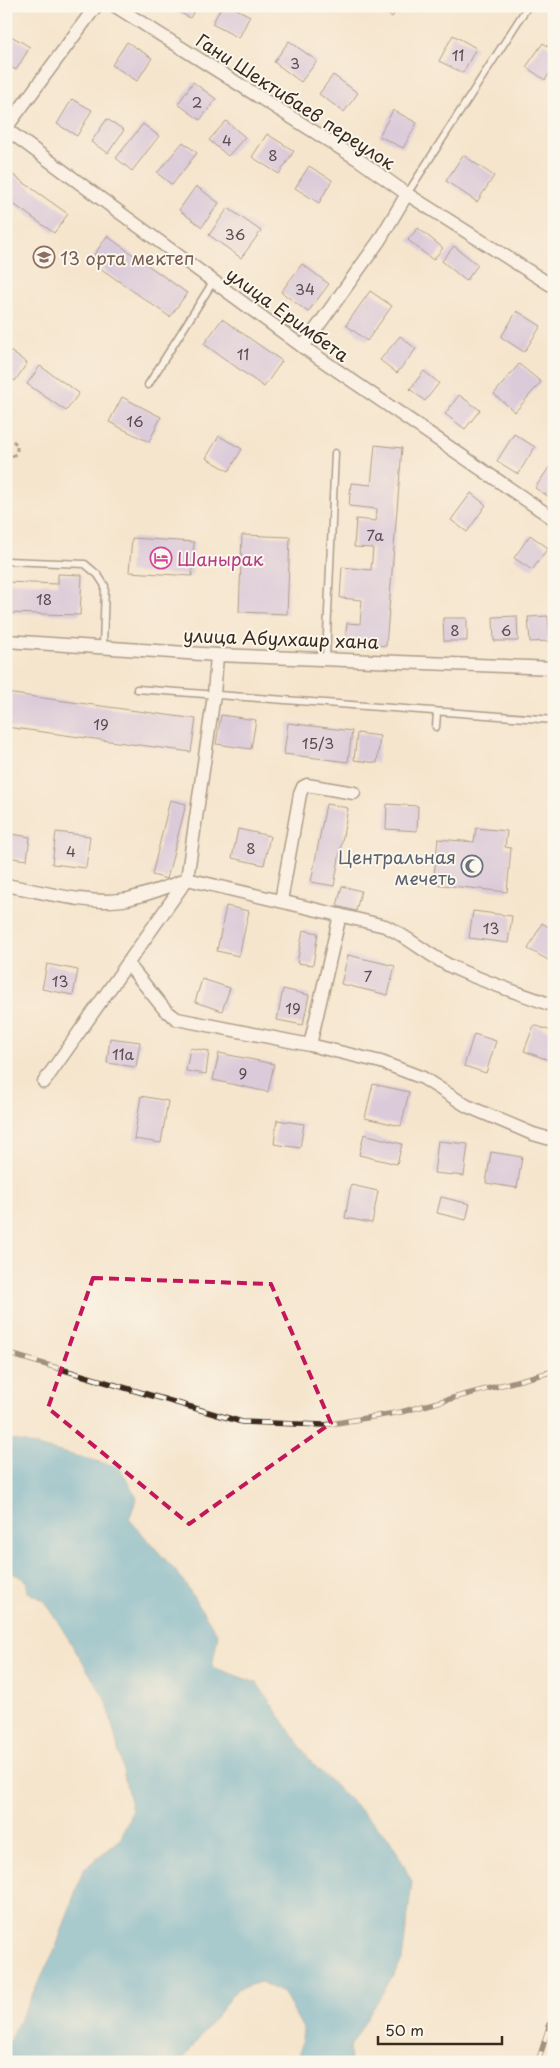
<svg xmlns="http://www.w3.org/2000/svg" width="560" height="2068" font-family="'Playpen Sans',sans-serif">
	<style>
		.water { fill: #4ea8cc; stroke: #446975 }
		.building { fill: #bbace9 }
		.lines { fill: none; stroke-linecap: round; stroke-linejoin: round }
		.service-casing { stroke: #574638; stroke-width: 9 }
		.minor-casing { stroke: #574638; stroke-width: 15 }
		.path { stroke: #574638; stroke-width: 3; stroke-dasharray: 4 4; stroke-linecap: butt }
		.service { stroke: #fff; stroke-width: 6 }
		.minor { stroke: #fff; stroke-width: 12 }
		.rail-casing { stroke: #3b2a1e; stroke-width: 5.5 }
		.rail { stroke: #fbf7ec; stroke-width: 4; stroke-dasharray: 11; stroke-linecap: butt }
		.marked { fill: none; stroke: #c2185b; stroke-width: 4; stroke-dasharray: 10 6; stroke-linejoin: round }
		.labels { text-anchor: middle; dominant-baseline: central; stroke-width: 4; stroke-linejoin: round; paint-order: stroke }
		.number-label { font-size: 15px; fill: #5b4a51 }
		.street-label { font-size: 18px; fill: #3b2a1e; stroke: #fbf7ec }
		.education-label { font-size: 18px; fill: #785e54; stroke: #fbf7ec; text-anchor: start }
		.hotel-label { font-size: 18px; fill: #b23c85; stroke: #fbf7ec; text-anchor: start }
		.worship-label { font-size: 18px; fill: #5b616d; stroke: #fbf7ec; text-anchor: end }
	</style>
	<rect width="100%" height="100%" fill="#fbf7ec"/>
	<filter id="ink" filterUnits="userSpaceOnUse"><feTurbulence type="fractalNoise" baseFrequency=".02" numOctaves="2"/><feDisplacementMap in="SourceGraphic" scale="10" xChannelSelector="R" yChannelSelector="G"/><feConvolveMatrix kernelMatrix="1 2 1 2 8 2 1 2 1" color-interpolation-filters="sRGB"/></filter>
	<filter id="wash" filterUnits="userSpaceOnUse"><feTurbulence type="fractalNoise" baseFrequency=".0096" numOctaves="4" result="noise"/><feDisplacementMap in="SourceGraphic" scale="20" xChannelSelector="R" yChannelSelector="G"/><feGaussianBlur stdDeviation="1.12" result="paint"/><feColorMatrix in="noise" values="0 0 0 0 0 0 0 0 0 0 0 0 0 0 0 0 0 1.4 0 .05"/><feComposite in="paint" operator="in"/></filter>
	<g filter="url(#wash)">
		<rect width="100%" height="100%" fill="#f5e5cd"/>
		<!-- water -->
		<polygon class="water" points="6,1438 119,1467 137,1498 129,1519 180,1576 218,1635 212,1667 257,1683 312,1763 391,1840 412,1882 402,1961 349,2048 351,2062 295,2062 299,2060 303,2029 284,1994 261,1982 237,1989 181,2062 6,2062 6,2047 56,1947 83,1870 121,1838 132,1810 107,1702 45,1601 28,1592 26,1580 6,1570"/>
		<g id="blocks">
			<!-- building -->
			<g class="building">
				<polygon points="168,6 197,6 190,18"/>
				<polygon points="222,6 231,6 250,16 239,38 212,24"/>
				<polygon points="375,6 399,6 392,17"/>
				<polygon points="6,33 30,47 16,70 6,64"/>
				<polygon points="453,35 476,48 463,73 439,61"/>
				<polygon points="289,41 317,61 301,82 274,62"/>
				<polygon points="127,42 152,58 137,81 112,65"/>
				<polygon points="543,43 554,51 554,67 545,80 526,67"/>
				<polygon points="333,75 358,93 344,112 319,94"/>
				<polygon points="193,82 216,99 200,120 178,104"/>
				<polygon points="72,99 92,110 77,136 57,124"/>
				<polygon points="393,110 417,123 403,148 379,136"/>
				<polygon points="107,119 124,130 108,153 91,142"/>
				<polygon points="226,121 245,137 228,156 209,140"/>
				<polygon points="143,124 159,136 132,171 116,158"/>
				<polygon points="267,134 294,151 279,174 252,157"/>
				<polygon points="183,142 197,153 172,185 157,173"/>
				<polygon points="463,155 494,176 477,202 446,181"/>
				<polygon points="309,166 332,180 319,203 295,188"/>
				<polygon points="6,170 68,214 54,233 12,203 6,212"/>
				<polygon points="196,186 219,203 202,227 179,210"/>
				<polygon points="228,208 261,231 241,258 209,235"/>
				<polygon points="418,228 443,248 433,260 408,240"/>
				<polygon points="107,236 187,293 170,317 90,261"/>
				<polygon points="454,246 478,265 466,281 442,261"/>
				<polygon points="302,264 329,284 308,312 281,292"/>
				<polygon points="370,291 392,306 367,341 346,325"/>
				<polygon points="517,311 541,326 524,352 501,337"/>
				<polygon points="222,319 282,361 264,387 204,344"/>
				<polygon points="400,336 416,349 397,373 380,360"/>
				<polygon points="6,348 27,363 15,381 6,375"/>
				<polygon points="519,364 541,382 515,412 494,394"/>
				<polygon points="40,366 79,393 66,411 27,384"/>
				<polygon points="424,371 439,383 425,401 410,389"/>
				<polygon points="459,395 480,410 465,429 445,414"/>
				<polygon points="122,397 161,417 149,442 109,422"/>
				<polygon points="514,434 535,447 518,474 497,461"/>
				<polygon points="219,436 242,449 229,471 206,458"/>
				<polygon points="375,445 402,448 386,646 345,642 347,623 360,624 362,600 340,598 342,567 371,570 373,548 354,547 356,519 376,521 377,509 349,506 351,483 371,485"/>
				<polygon points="550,466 554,469 554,500 535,488"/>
				<polygon points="471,493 486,505 467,532 451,520"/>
				<polygon points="242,535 290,537 287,614 239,612"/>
				<polygon points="530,535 548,548 532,570 514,558"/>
				<polygon points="132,538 194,542 192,576 129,572"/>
				<polygon points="58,574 82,575 80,615 6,613 6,582 58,584"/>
				<polygon points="517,616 518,641 494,641 493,617"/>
				<polygon points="548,616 550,641 530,642 528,617"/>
				<polygon points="443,618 467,618 467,641 444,641"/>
				<polygon points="6,693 196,719 191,752 6,727"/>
				<polygon points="221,715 256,720 251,749 216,744"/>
				<polygon points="288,723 352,731 348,762 284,754"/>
				<polygon points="357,733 380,736 377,763 354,760"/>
				<polygon points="170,800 186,804 167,879 152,875"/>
				<polygon points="326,804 348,808 334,886 311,882"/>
				<polygon points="387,804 418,806 417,831 386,829"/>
				<polygon points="476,828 507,831 505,847 511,848 507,892 433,884 438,839 474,842"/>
				<polygon points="238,829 270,836 264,865 232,858"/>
				<polygon points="56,832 90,836 86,868 52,864"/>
				<polygon points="6,833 30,837 27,860 6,857"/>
				<polygon points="342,886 361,891 356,911 337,906"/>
				<polygon points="226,906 249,911 239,956 217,951"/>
				<polygon points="473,911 512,916 508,943 469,938"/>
				<polygon points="542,923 554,930 554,963 528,949"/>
				<polygon points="303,930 318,933 313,965 297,963"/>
				<polygon points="348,955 395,966 388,995 341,984"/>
				<polygon points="47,964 78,970 73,995 42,989"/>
				<polygon points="202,979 230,988 222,1011 195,1002"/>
				<polygon points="283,989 309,995 303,1025 277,1020"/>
				<polygon points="534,1025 554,1032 554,1062 524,1051"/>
				<polygon points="474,1034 496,1041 486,1073 464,1066"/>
				<polygon points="110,1038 140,1042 136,1067 107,1063"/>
				<polygon points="190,1048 209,1051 206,1074 186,1071"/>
				<polygon points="219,1053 274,1064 268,1092 213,1080"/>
				<polygon points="373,1084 409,1092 401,1126 365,1118"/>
				<polygon points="141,1096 168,1101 161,1143 134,1139"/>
				<polygon points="277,1120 304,1124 300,1148 274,1144"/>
				<polygon points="364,1134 402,1144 397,1164 359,1155"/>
				<polygon points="438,1141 468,1144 464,1176 434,1173"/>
				<polygon points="491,1152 522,1157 517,1188 486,1183"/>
				<polygon points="351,1185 378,1191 372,1223 345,1218"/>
				<polygon points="441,1197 470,1204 466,1220 437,1213"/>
			</g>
		</g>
	</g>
	<g filter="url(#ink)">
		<use href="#blocks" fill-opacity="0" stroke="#574638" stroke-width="1"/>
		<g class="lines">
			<!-- service casing -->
			<g class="service-casing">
				<g id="service">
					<polyline points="407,194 528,6"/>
					<polyline points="148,385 213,282"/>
					<polyline points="6,561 85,564 98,575 105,586 103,646"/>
					<polyline points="326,658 335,453"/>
					<polyline points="137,689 554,720"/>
					<polyline points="436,727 437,713"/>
				</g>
			</g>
			<!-- minor casing -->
			<g class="minor-casing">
				<g id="minor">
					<polyline points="115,6 359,160 407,194 554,287"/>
					<polyline points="6,128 96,6"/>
					<polyline points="6,129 303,347 554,519"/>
					<polyline points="303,347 379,241 407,194"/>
					<polyline points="6,641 217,655 554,668"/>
					<path d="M6 885C42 892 93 906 128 899 148 894 168 887 187 879L385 926C408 937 427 954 450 966 483 982 520 993 554 1006"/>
					<polyline points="281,901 300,794 303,787 307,785 354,793"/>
					<polyline points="128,964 165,1010 177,1019 310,1045 381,1062 423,1078 467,1106 533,1134 554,1140"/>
					<polyline points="310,1045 340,915"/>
					<polyline points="44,1082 187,879 214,695 217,655"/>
				</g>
			</g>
			<!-- path -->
			<polyline class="path" points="6,437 17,444 17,453 6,460"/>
			<!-- service -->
			<use href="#service" class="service"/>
			<!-- minor -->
			<use href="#minor" class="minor"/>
			<!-- rail casing -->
			<g class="rail-casing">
				<g id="rail">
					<polyline points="6,1353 242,1422 325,1425 401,1412 554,1371"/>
					<polyline points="538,2062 554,2011"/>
					<polyline points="550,2062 554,2048"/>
				</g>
			</g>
			<!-- rail -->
			<use href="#rail" class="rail"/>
		</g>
	</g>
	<!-- marked area -->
	<path d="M0 0H560V2068H0ZM93 1278 271 1284 331 1423 189 1524 48 1408Z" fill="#f5e5cd" fill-opacity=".55" fill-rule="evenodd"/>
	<path class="marked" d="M93 1278 271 1284 331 1423 189 1524 48 1408Z"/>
	<!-- icons -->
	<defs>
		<g id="school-ring" transform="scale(1.125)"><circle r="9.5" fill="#fbf7ec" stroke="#8d6e63" stroke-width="1.5"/><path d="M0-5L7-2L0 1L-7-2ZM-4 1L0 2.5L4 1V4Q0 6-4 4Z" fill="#8d6e63"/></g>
		<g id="hotel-ring" transform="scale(1.125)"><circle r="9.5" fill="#fbf7ec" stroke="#d1479c" stroke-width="1.5"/><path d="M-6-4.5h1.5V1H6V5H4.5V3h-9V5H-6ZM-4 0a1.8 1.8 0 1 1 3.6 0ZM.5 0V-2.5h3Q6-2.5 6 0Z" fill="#d1479c"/></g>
		<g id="mosque-ring" transform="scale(1.125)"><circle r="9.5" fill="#fbf7ec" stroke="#6b7280" stroke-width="1.5"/><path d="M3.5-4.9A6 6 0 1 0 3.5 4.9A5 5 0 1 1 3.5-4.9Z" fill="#6b7280"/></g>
	</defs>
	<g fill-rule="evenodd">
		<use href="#school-ring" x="44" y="257"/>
		<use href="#hotel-ring" x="161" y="558"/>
		<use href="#mosque-ring" x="472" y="866"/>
	</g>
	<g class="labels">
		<!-- number labels -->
		<g class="number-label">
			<text x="458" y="54">11</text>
			<text x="295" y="62">3</text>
			<text x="197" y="101">2</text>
			<text x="227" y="139">4</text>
			<text x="273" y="154">8</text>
			<text x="235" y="233">36</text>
			<text x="305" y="288">34</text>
			<text x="243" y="353">11</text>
			<text x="135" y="420">16</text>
			<text x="375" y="534">7а</text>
			<text x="44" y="598">18</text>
			<text x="455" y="629">8</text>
			<text x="506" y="629">6</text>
			<text x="101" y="723">19</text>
			<text x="318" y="742">15/3</text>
			<text x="251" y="847">8</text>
			<text x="71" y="850">4</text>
			<text x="491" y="927">13</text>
			<text x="368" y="975">7</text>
			<text x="60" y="980">13</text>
			<text x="293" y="1007">19</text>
			<text x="123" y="1053">11а</text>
			<text x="243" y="1072">9</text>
		</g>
		<!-- street labels -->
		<g class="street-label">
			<text transform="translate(296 101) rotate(33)">Гани Шектибаев переулок</text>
			<text transform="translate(288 314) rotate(36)">улица Еримбета</text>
			<text transform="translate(281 638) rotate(2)">улица Абулхаир хана</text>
		</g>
		<!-- education labels -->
		<g class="education-label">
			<text x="60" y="257">13 орта мектеп</text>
		</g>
		<!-- hotel labels -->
		<g class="hotel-label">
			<text x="177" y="558">Шанырак</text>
		</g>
		<!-- worship labels -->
		<g class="worship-label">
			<text x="456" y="856">Центральная<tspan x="456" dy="21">мечеть</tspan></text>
		</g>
	</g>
	<!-- margin -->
	<rect width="560" height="2068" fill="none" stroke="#fbf7ec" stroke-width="25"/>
	<!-- scale -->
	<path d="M378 2036v8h124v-8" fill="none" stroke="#3b2a1e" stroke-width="2.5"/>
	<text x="385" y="2036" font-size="15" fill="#3b2a1e" stroke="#fbf7ec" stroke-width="4" paint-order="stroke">50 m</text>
</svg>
